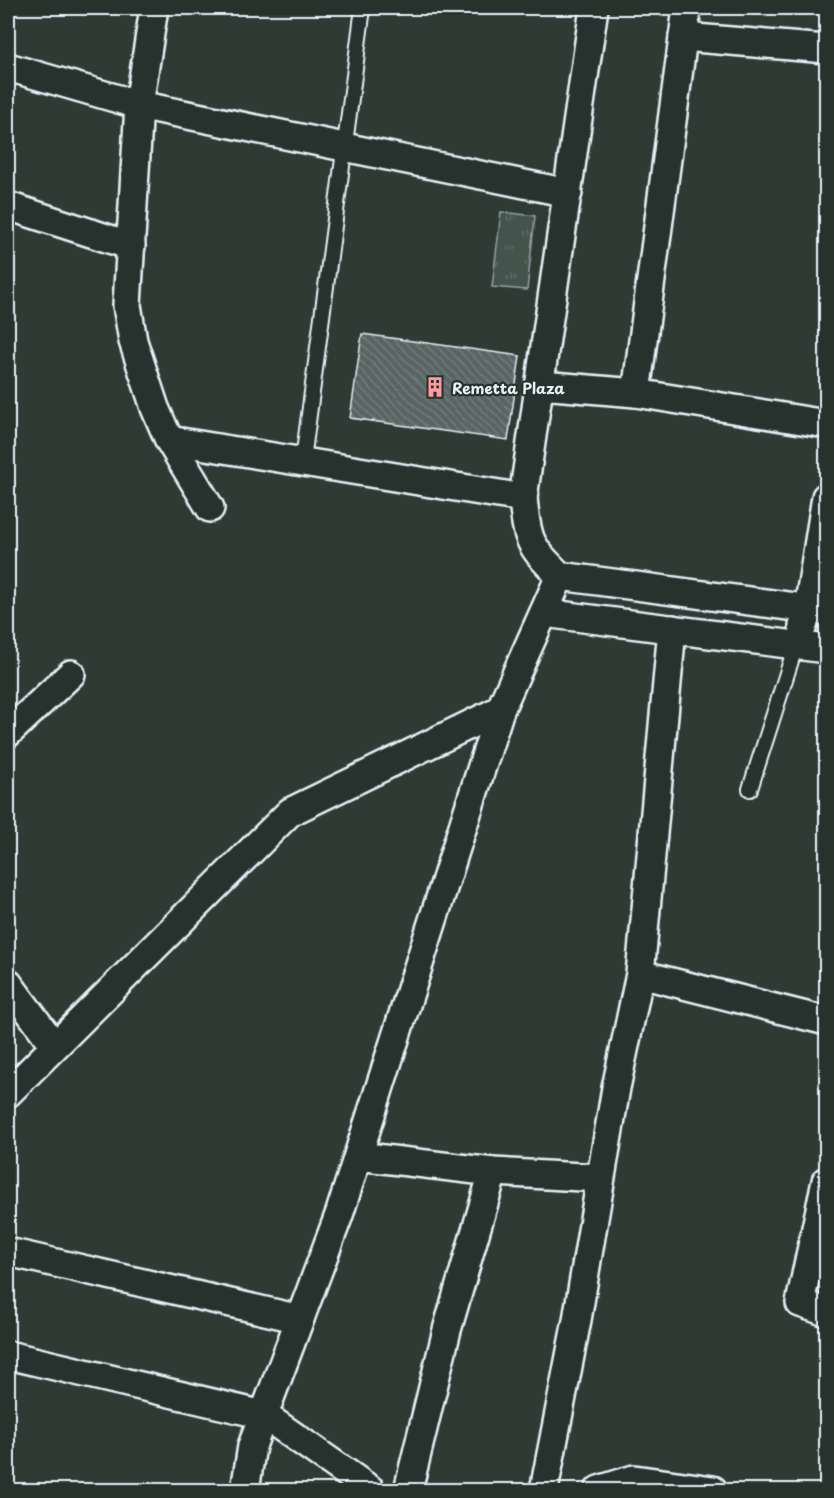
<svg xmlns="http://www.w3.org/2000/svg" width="834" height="1498" font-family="'Playpen Sans',sans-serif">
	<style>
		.grass { fill: url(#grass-tufts); stroke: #96a2a3; stroke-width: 1.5 }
		.building { fill: url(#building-back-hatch); stroke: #e8f1f8; stroke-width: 1.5 }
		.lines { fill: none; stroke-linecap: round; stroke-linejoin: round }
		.service-casing { stroke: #e8f1f8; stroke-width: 18 }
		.minor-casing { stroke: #e8f1f8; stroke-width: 32 }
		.service { stroke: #26332d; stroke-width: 14 }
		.minor { stroke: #26332d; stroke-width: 27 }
		.labels { text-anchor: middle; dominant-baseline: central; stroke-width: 4.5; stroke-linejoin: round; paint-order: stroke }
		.poi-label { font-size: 15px; font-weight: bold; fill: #e8f1f8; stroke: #26332d; text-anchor: start }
	</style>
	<defs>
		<pattern id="grass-tufts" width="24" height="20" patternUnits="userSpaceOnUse" patternTransform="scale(1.5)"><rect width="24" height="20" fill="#45524e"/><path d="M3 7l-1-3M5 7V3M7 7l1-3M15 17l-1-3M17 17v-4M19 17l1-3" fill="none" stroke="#606b68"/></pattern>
		<pattern id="building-back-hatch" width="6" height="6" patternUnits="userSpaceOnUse" patternTransform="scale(1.5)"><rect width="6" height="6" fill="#596563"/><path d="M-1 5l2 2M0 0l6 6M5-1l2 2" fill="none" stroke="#717c7a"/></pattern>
	</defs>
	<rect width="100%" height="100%" fill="#2e3b35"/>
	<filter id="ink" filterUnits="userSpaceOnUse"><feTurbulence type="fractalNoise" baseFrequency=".0167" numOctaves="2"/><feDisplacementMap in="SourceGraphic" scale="12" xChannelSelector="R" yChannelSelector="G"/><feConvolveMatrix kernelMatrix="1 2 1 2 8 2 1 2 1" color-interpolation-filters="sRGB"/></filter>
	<g filter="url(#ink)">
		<!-- grass -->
		<polygon class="grass" points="501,212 535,216 527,290 492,287"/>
		<!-- building -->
		<polygon class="building" points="362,334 520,356 508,440 350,418"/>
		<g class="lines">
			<!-- service casing -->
			<g class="service-casing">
				<g id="service">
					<polyline points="303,460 363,8"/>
					<polyline points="750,789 796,645"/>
				</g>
			</g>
			<!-- minor casing -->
			<g class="minor-casing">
				<g id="minor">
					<polyline points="154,8 139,105 127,305 133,341 155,408 169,440 210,508"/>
					<path d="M594 8 523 498C527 542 530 546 560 576L826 611"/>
					<polyline points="683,37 826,49"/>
					<polyline points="8,67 139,105 568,193"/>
					<polyline points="8,206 131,246"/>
					<polyline points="541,385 636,393 826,424"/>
					<polyline points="636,393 687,8"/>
					<polyline points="169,440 523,498"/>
					<polyline points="544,613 826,649"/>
					<polyline points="803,626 808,609 826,497"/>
					<polyline points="8,733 71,674"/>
					<polyline points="640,974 826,1021"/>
					<polyline points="8,983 54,1045"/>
					<polyline points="8,1093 290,812 500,710"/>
					<polyline points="358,1156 493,1172 600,1178"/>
					<polyline points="826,1181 800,1303 826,1312"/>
					<polyline points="8,1252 300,1319"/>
					<polyline points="8,1355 264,1415 371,1490"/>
					<polyline points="245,1490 252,1446 339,1215 500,710 560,576"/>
					<polyline points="408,1490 447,1330 493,1172"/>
					<polyline points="544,1490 577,1320 616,1088 640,974 672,629"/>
					<polyline points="599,1490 634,1479 713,1490"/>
				</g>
			</g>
			<!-- service -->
			<use href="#service" class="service"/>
			<!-- minor -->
			<use href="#minor" class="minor"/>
		</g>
	</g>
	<!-- icons -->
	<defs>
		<g id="building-bare" transform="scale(1.62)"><path d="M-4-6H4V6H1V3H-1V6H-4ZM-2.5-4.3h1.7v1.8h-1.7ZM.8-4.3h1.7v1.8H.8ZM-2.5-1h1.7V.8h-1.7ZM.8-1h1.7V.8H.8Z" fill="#ff9aa2" stroke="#26332d" stroke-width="2.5" paint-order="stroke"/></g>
	</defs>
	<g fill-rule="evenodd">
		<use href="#building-bare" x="435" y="387"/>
	</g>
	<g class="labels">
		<!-- poi labels -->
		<g class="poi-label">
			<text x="452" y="387">Remetta Plaza</text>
		</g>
	</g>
	<!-- margin -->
	<rect width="834" height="1498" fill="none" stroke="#26332d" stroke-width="30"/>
	<rect x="15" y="15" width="804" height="1468" fill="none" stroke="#e8f1f8" stroke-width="2" filter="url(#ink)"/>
</svg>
